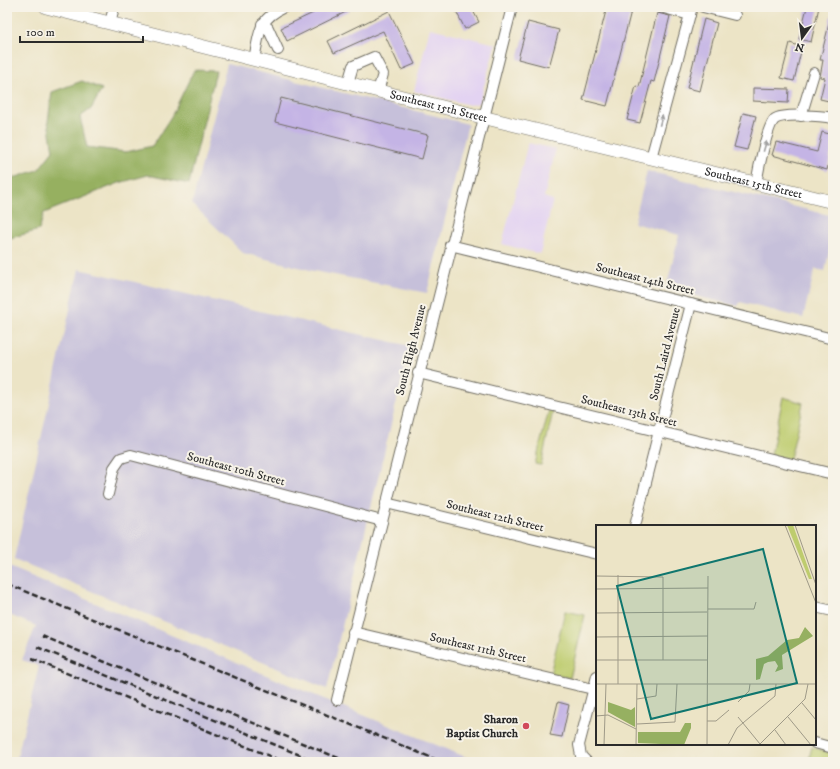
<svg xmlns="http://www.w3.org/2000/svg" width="840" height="769" font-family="'IM FELL DW Pica',serif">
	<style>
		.built { fill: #e3d3f2 }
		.industrial { fill: #c6c0da }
		.green { fill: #becc6e; stroke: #747c4c }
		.forest { fill: #96b061; stroke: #606e46 }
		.building { fill: #c4b4e5 }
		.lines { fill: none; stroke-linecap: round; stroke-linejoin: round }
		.minor-casing { stroke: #6f6c61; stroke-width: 12 }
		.major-casing { stroke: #6f6c61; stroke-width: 14 }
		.minor { stroke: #fff; stroke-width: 10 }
		.major { stroke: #fff; stroke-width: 13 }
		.rail { stroke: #2b2b2b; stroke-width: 2.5; stroke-dasharray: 6 3; stroke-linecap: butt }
		.oneway { fill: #a0a0a0 }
		.poi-dot { fill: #d1495b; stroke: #f7f3e8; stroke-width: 1.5 }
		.labels { text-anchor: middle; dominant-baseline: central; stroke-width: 4; stroke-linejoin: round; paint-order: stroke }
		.street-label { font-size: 12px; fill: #2b2b2b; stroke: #f7f3e8 }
		.poi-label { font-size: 12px; font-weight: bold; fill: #2b2b2b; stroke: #f7f3e8; text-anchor: end }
		.inset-road { fill: none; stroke: #9f9a88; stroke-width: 1 }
		.view { fill: #0f766e; fill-opacity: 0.15; stroke: #0f766e; stroke-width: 2 }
		.inset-edge { fill: none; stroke: #2b2b2b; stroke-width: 2 }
	</style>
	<rect width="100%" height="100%" fill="#f7f3e8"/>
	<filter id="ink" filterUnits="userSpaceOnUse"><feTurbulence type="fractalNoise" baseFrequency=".025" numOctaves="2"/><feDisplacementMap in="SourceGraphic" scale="8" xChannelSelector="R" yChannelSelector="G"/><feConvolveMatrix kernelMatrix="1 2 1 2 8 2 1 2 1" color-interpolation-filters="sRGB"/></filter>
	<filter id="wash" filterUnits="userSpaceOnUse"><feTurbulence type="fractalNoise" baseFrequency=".012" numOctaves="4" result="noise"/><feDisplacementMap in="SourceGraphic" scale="16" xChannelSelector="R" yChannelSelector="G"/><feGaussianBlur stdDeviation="0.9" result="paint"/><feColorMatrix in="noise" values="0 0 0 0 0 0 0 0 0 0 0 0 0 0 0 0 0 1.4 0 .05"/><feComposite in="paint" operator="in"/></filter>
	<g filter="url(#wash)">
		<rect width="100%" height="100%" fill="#ece4c6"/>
		<!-- built -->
		<g class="built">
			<polygon points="430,28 496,44 479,103 470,105 414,91"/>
			<polygon points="528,143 556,149 544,197 553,200 540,254 502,244"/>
		</g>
		<!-- industrial -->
		<g class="industrial">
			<polygon points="227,64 468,124 427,293 314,271 243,253 192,204"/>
			<polygon points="647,171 833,216 833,234 825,271 815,269 803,318 740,302 738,306 666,289 679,235 634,223"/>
			<polygon points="79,269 410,346 327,689 14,559"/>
			<polygon points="7,566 297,688 478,762 16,762 39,666 22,660 36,626 7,614"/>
		</g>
		<!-- green -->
		<g class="green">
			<polygon points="783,397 803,403 790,459 771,455"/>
			<polygon points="549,410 553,411 541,465 535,464"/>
			<polygon points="565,611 585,615 570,678 550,674"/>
			<polygon points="812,747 828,752 833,756 833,762 808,762"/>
		</g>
		<!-- forest -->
		<polygon class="forest" points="194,70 216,71 189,184 148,175 119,183 44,213 39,230 7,239 7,180 38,170 53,151 48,121 52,92 82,81 102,89 91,109 80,117 87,147 126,152 152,146 172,115"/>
		<g id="blocks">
			<!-- building -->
			<g class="building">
				<polygon points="326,7 356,7 287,41 281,28"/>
				<polygon points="454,7 471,7 479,22 465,29"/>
				<polygon points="607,7 632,7 607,106 583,100"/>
				<polygon points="807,7 819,7 811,42 799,39"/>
				<polygon points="389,11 415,64 401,70 383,31 334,53 328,41"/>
				<polygon points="657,13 670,16 654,82 651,81 640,123 627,120 636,86 639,87"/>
				<polygon points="831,16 833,17 833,102 820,99 825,78 820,77 823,60 820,60"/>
				<polygon points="704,19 717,23 700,91 687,88"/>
				<polygon points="528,22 559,30 549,67 518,59"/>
				<polygon points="790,43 802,47 794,81 781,78"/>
				<polygon points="753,88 789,89 788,103 753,101"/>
				<polygon points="281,98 428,135 422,159 275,122"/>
				<polygon points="743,113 756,116 747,150 734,147"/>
				<polygon points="822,132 833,135 833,145 827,170 772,155 776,142 817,152"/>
				<polygon points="558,702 569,705 562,737 550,735"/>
			</g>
		</g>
	</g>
	<g filter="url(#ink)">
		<use href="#blocks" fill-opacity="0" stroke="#6f6c61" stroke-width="1"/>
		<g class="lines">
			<!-- minor casing -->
			<g class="minor-casing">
				<g id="minor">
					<polyline points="660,7 690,15"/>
					<polyline points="703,7 735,15"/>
					<polyline points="110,23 114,7"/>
					<polyline points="262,24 268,28 278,50"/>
					<path d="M254 59C260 33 257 20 284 7"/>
					<polyline points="348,83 353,66 374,57 383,74 378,91"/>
					<polyline points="801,116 814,73"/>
					<polyline points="651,158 692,7"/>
					<path d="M756 184C758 172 767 125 775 119 783 113 822 116 833 118"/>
					<polyline points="450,245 833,339"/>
					<polyline points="418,373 833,474"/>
					<polyline points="108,494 114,468 121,458 131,455 382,521"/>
					<polyline points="386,503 597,554"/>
					<polyline points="635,526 691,304"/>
					<polyline points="815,607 833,611"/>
					<polyline points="353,632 597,690"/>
					<polyline points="337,700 512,7"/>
					<polyline points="815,743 833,748"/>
					<polyline points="587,762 581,756 579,745 597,676"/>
				</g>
			</g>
			<!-- major casing -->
			<g class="major-casing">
				<g id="major">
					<path id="s1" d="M46 7 482 117 833 202"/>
				</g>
			</g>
			<!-- minor -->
			<use href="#minor" class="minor"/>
			<!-- major -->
			<use href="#major" class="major"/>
			<!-- rail -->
			<g class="rail">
				<polyline points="7,584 442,762"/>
				<polyline points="42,636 348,762"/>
				<polyline points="37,647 317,762"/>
				<polyline points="32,659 284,762"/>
			</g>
		</g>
		<!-- one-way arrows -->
		<defs><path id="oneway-solid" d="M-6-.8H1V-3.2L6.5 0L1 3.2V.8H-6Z"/></defs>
		<g class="oneway">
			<use href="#oneway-solid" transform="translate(661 120) rotate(-75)"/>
			<use href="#oneway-solid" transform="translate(765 146) rotate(-74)"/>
		</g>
	</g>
	<!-- markers -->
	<circle class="poi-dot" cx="526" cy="726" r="4"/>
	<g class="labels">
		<!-- street labels -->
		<g class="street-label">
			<text stroke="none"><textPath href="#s1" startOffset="405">Southeast 15th Street</textPath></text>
			<text stroke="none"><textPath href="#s1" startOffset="729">Southeast 15th Street</textPath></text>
			<text transform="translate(645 279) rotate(14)">Southeast 14th Street</text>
			<text transform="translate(411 350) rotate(-76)">South High Avenue</text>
			<text transform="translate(665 354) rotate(-76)">South Laird Avenue</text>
			<text transform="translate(629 411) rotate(14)">Southeast 13th Street</text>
			<text transform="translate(236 469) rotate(15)">Southeast 10th Street</text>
			<text transform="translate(495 516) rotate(14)">Southeast 12th Street</text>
			<text transform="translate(478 648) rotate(13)">Southeast 11th Street</text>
		</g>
		<!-- poi labels -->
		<g class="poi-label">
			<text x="518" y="719">Sharon<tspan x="518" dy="14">Baptist Church</tspan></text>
		</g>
	</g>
	<!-- overview -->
	<g transform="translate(596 525)">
		<rect width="220" height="220" fill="#ece4c6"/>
		<path d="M191 0H197L216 54H213Z" fill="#becc6e"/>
		<path d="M209 102 217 111 186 130 187 144 179 147 182 141 179 136 172 137 168 139 164 154 160 155V134L172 131 191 115 203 113ZM12 177 35 185 39 182V202L12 187ZM89 198H95V203L88 220 42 218V207H84Z" fill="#96b061"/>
		<path class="inset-road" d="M189 0 220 78M199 0 220 60M22 50V159M0 51 67 52V135M0 64 112 63M112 84H158L160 77M0 88 111 87M0 112 112 111M0 135H111M0 159H220M41 174 60 171 61 159M142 177 153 166 154 159M206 178 220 195M0 191 12 190 40 204M142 192 164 219M192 192 215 220M111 196H120L133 185M41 199 79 197 81 159M179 205 190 220M164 219 209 174 212 159M8 220 10 159M40 220 41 159M111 220 112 51M132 220 141 203 179 171 180 159"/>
		<path class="view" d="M167 24 201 158 55 194 21 61Z"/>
		<rect width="220" height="220" class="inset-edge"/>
	</g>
	<!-- margin -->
	<rect width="840" height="769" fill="none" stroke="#f7f3e8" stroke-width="24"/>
	<!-- north arrow -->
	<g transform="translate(802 38) rotate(194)" stroke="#f7f3e8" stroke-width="3" paint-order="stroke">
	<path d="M0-3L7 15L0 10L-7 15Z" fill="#2b2b2b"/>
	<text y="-6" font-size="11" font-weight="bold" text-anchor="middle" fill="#2b2b2b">N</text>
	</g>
	<!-- scale -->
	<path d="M20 36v6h123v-6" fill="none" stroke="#2b2b2b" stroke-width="2"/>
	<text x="26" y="36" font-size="12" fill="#2b2b2b" stroke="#f7f3e8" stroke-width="3" paint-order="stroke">100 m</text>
</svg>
